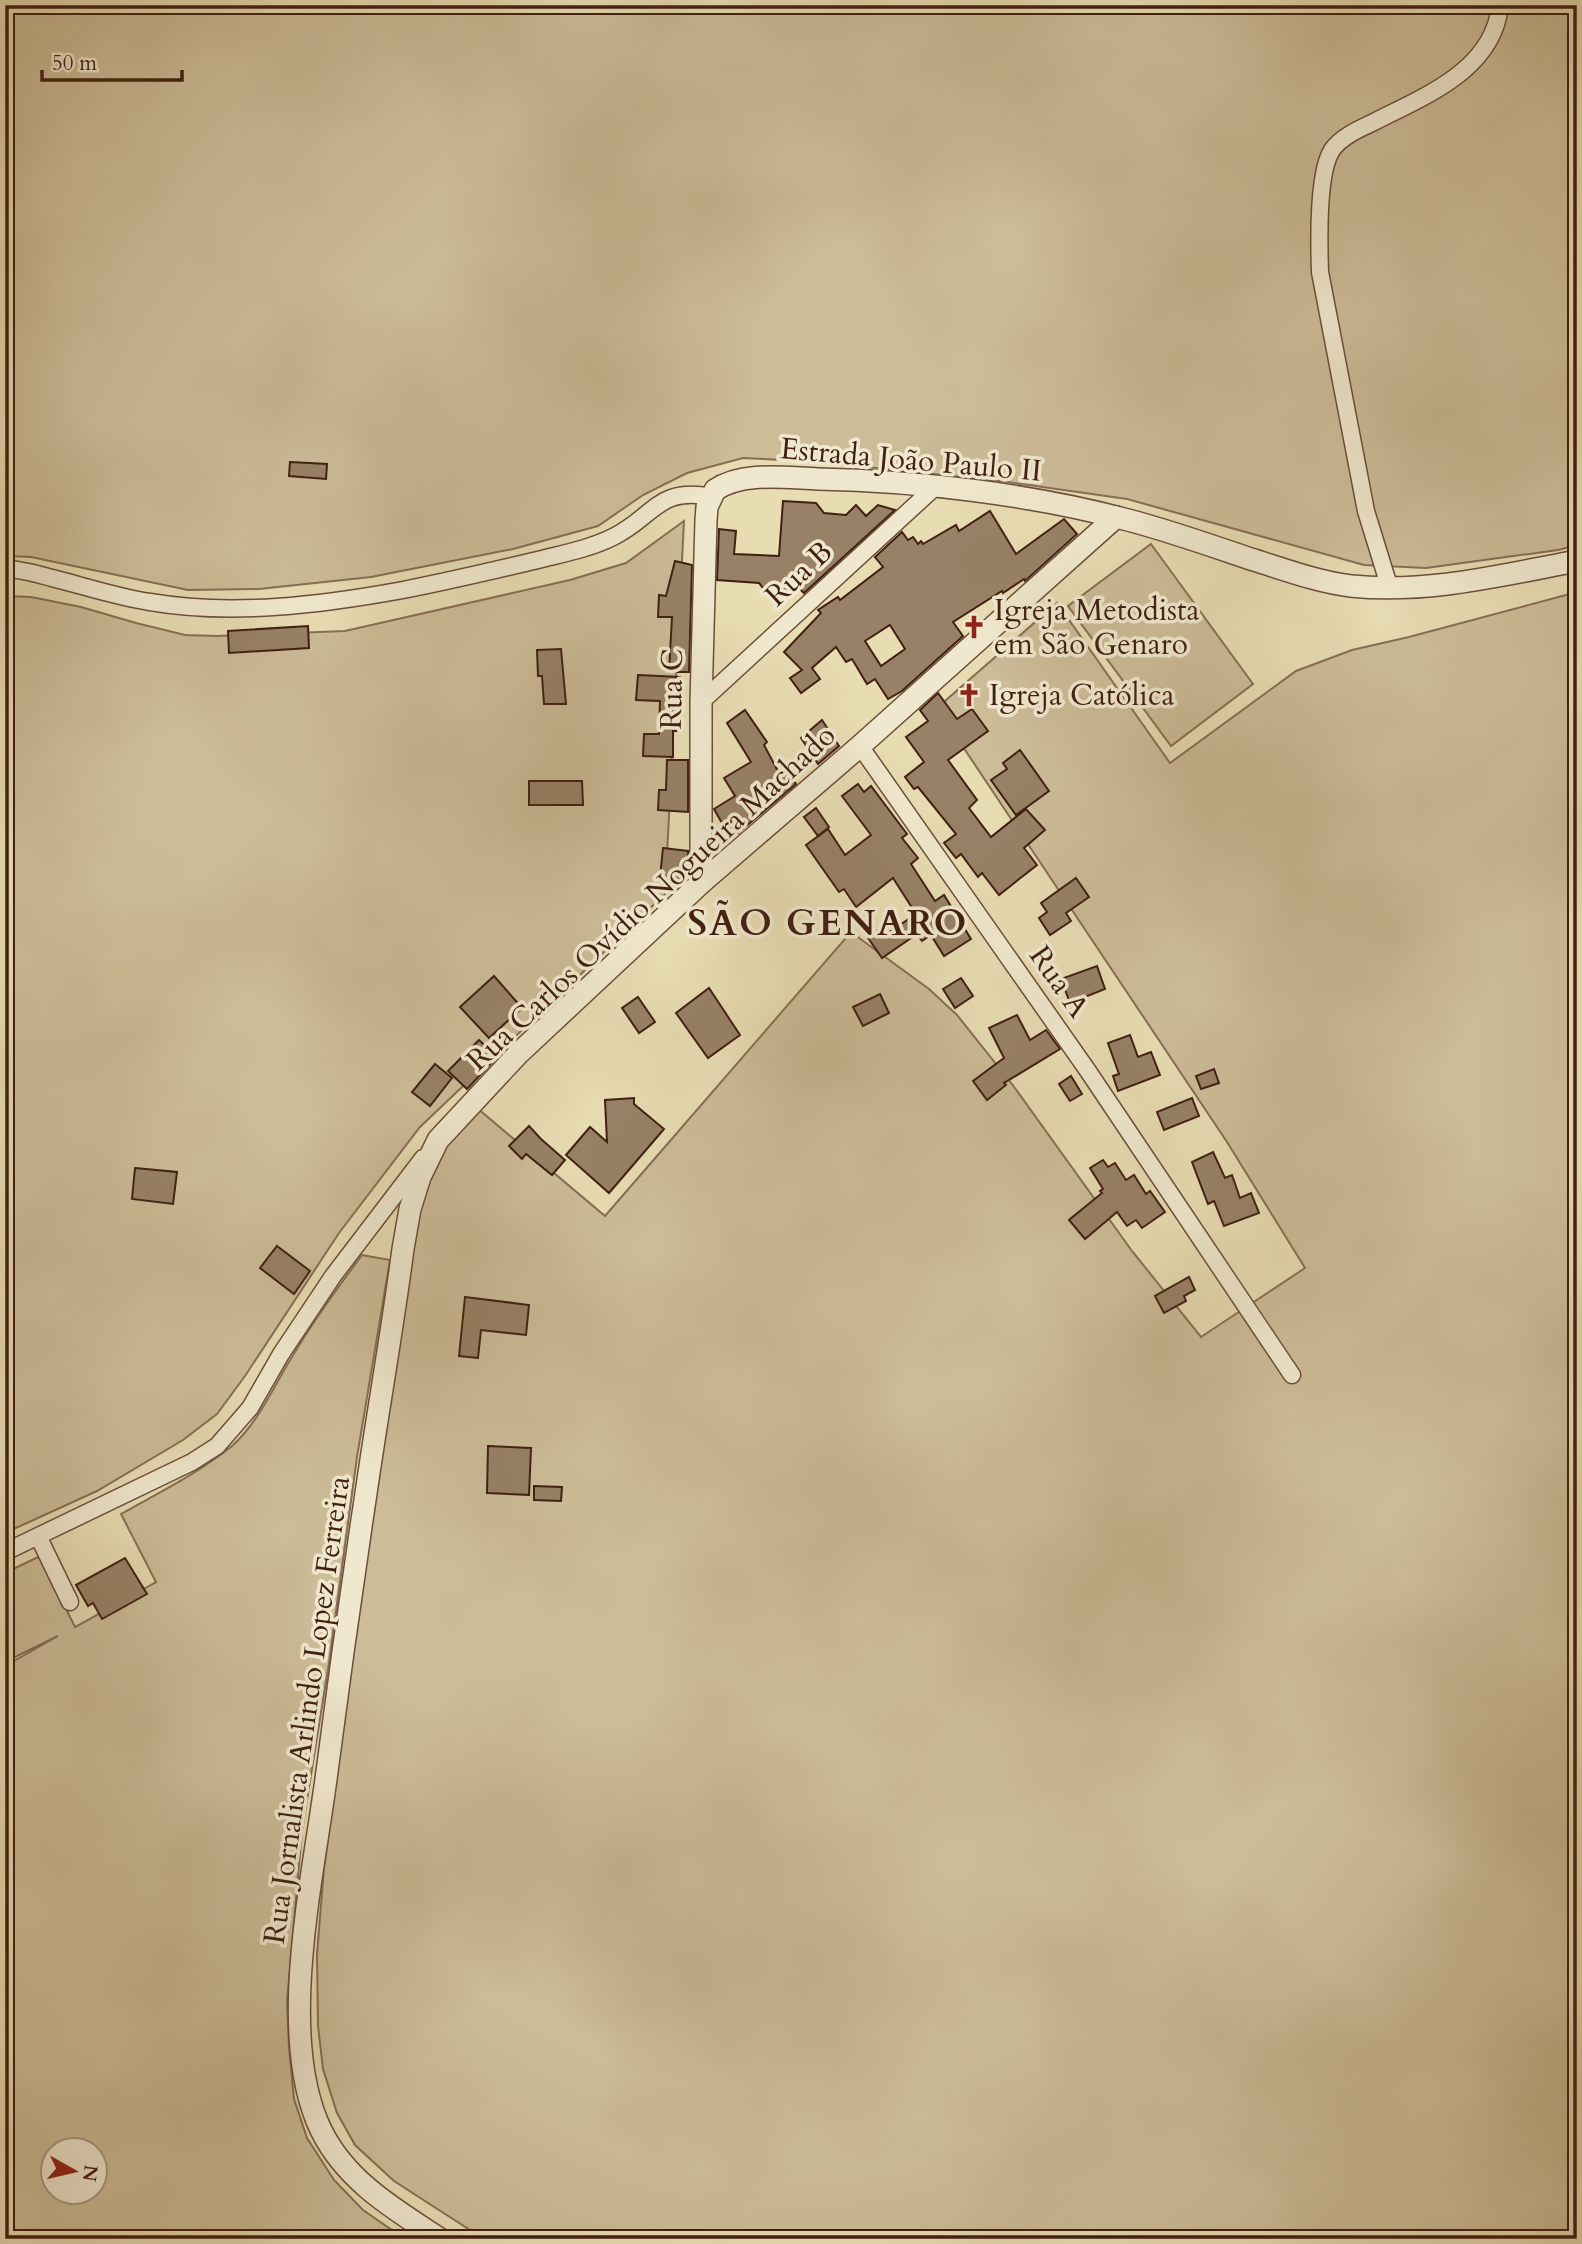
<svg xmlns="http://www.w3.org/2000/svg" width="1582" height="2244" font-family="Cardo,serif">
	<style>
		.green { fill: #ccbc98; stroke: #866e55; stroke-width: 2; fill-rule: evenodd }
		.building { fill: #988166; stroke: #411f12; stroke-width: 2; fill-rule: evenodd }
		.lines { fill: none; stroke-linecap: round; stroke-linejoin: round }
		.minor-casing { stroke: #6b4e3a; stroke-width: 19 }
		.tertiary-casing { stroke: #6b4e3a; stroke-width: 24 }
		.minor { stroke: #f0e8ce; stroke-width: 16 }
		.tertiary { stroke: #f0e8ce; stroke-width: 21 }
		.labels { text-anchor: middle; dominant-baseline: central; stroke-width: 7; stroke-linejoin: round; paint-order: stroke }
		.street-label { font-size: 30px; fill: #411f12; stroke: #f0e8ce }
		.poi-label { font-size: 30px; fill: #411f12; stroke: #f0e8ce; text-anchor: start }
		.district-label { font-size: 37px; font-weight: bold; letter-spacing: 2px; fill: #411f12; stroke: #f0e8ce }
	</style>
	<rect width="100%" height="100%" fill="#e8dcb3"/>
	<filter id="stains"><feTurbulence type="fractalNoise" baseFrequency=".00286" numOctaves="4"/><feColorMatrix values="0 0 0 0 .2 0 0 0 0 .09 0 0 0 0 .02 0 0 0 .5 -.17"/></filter>
	<radialGradient id="worn" r=".72"><stop offset=".6" stop-color="#630" stop-opacity="0"/><stop offset="1" stop-color="#630" stop-opacity=".3"/></radialGradient>
	<!-- green -->
	<g class="green">
		<polygon points="5,5 1577,5 1577,545 1558,550 1426,568 1364,565 1127,499 1000,481 808,461 743,458 687,473 643,495 598,526 513,549 371,577 259,589 188,590 31,557 5,556"/>
		<polygon points="684,521 665,894 420,1127 339,1233 245,1376 217,1414 183,1440 97,1491 5,1533 5,596 31,597 81,607 136,623 185,635 217,636 345,631 570,580 626,563"/>
		<polygon points="1151,544 1253,684 1171,746 1068,606"/>
		<polygon points="1577,592 1577,2239 484,2239 394,2181 355,2145 337,2113 323,2069 318,2026 317,1954 324,1868 366,1557 416,1220 425,1190 448,1142 477,1108 605,1216 851,932 929,989 957,1015 1012,1084 1132,1251 1201,1337 1305,1268 1227,1142 937,708 1057,603 1170,763 1296,671 1352,650 1409,637"/>
		<path d="M362 1255 390 1260 357 1457 329 1663 302 1831 287 2002 289 2047 294 2099 307 2138 334 2180 363 2210 405 2239H5V1666L58 1636 5 1662V1573L40 1556 75 1627 156 1582 121 1514C158 1493 199 1473 232 1446 260 1421 275 1383 295 1352 315 1318 339 1286 362 1255ZM52 2150H94V2192H52Z"/>
	</g>
	<!-- building -->
	<g class="building">
		<polygon points="290,462 327,464 326,479 289,476"/>
		<polygon points="783,501 816,503 824,513 846,515 856,505 866,516 878,505 895,510 804,593 799,588 777,606 759,583 717,580 719,529 736,531 734,554 779,556"/>
		<path d="M990 511 1016 554 1064 519 1077 534 1025 581 1024 579 1003 593 1002 591 953 622 963 636 902 691 888 699 875 679 867 684 852 659 846 662 836 647 812 668 820 679 801 693 790 678 802 670 784 652 821 613 818 610 838 597 840 600 883 567 875 557 902 532 908 540 913 537 918 544 921 541 923 544 956 525 959 531ZM890 625 905 649 881 666 865 641Z"/>
		<polygon points="675,561 692,565 689,672 669,672 672,617 658,617 659,595 666,596"/>
		<polygon points="308,626 309,648 229,653 228,631"/>
		<polygon points="561,649 566,704 544,704 542,676 538,676 537,650"/>
		<polygon points="638,675 680,677 678,714 681,714 681,731 673,731 673,757 643,756 644,734 659,734 660,701 636,700"/>
		<polygon points="938,693 957,719 972,709 988,731 948,760 977,800 969,808 991,837 1026,809 1045,830 1024,848 1037,865 999,895 982,873 978,877 961,854 956,858 944,843 956,834 918,787 914,789 905,777 924,762 906,737 928,721 920,710"/>
		<polygon points="745,710 767,742 764,745 780,775 788,770 796,784 731,839 714,809 735,796 724,778 751,762 727,723"/>
		<polygon points="822,720 839,746 818,764 801,738"/>
		<polygon points="1020,750 1049,791 1016,815 991,780 1007,769 1003,763"/>
		<polygon points="667,760 688,760 688,812 658,810 659,790 666,790"/>
		<polygon points="529,781 582,781 583,805 529,805"/>
		<polygon points="858,784 864,792 871,786 907,834 902,838 918,858 911,864 935,901 944,895 971,939 944,956 931,935 922,941 917,934 882,958 868,938 880,929 885,935 916,914 893,878 856,907 844,889 839,892 806,845 828,829 845,855 871,835 842,796"/>
		<polygon points="816,808 829,827 818,836 804,817"/>
		<polygon points="663,848 688,851 688,870 685,880 660,877"/>
		<polygon points="1076,878 1089,897 1066,913 1071,921 1050,935 1039,918 1047,912 1041,903"/>
		<polygon points="1097,966 1105,989 1070,1003 1061,979"/>
		<polygon points="494,976 522,1008 489,1038 460,1007"/>
		<polygon points="961,978 973,996 955,1008 943,989"/>
		<polygon points="709,988 740,1035 708,1058 676,1013"/>
		<polygon points="880,994 889,1013 863,1026 853,1007"/>
		<polygon points="638,997 655,1022 639,1033 622,1008"/>
		<polygon points="1017,1015 1030,1040 1046,1030 1060,1049 1004,1083 1006,1085 987,1100 973,1081 1004,1058 989,1028"/>
		<polygon points="1130,1035 1138,1057 1151,1052 1160,1075 1118,1091 1113,1076 1119,1074 1108,1043"/>
		<polygon points="479,1040 497,1057 467,1089 448,1071"/>
		<polygon points="435,1064 452,1078 430,1106 412,1092"/>
		<polygon points="1214,1069 1219,1083 1201,1089 1196,1076"/>
		<polygon points="1071,1076 1082,1094 1070,1101 1059,1084"/>
		<polygon points="634,1098 634,1104 664,1129 609,1193 566,1155 590,1127 607,1142 605,1100"/>
		<polygon points="1192,1098 1199,1116 1164,1130 1157,1112"/>
		<polygon points="529,1126 541,1139 565,1160 552,1175 526,1154 522,1159 509,1146"/>
		<polygon points="1213,1152 1225,1178 1232,1175 1240,1198 1251,1193 1259,1213 1224,1226 1214,1201 1208,1204 1192,1162"/>
		<polygon points="1103,1160 1108,1167 1115,1163 1126,1180 1134,1175 1146,1194 1150,1191 1165,1212 1142,1228 1136,1220 1127,1226 1117,1212 1085,1239 1069,1220 1102,1193 1100,1191 1103,1189 1090,1168"/>
		<polygon points="135,1168 177,1172 173,1204 132,1199"/>
		<polygon points="277,1246 310,1271 294,1294 260,1268"/>
		<polygon points="1189,1277 1195,1290 1184,1296 1186,1301 1164,1313 1155,1296"/>
		<polygon points="465,1297 529,1305 526,1335 481,1330 478,1358 459,1356"/>
		<polygon points="488,1446 531,1448 529,1495 487,1493"/>
		<polygon points="534,1486 562,1487 561,1501 534,1500"/>
		<polygon points="125,1558 147,1594 102,1619 93,1603 88,1606 76,1585"/>
	</g>
	<g class="lines">
		<!-- minor casing -->
		<g class="minor-casing">
			<g id="minor">
				<path d="M5 569C21 569 37 574 52 578 84 586 117 597 150 602 232 616 321 605 403 590 449 581 496 570 542 559 566 553 591 548 613 537 654 517 658 486 711 497"/>
				<path d="M1390 589 1366 511 1320 272C1319 243 1317 173 1332 150 1341 137 1359 129 1372 123 1422 97 1494 71 1500 5"/>
				<polyline points="701,702 935,487"/>
				<polyline points="860,746 1088,1071 1292,1375"/>
				<polyline points="39,1538 70,1602"/>
				<polyline points="5,1552 192,1462 217,1446 250,1408 281,1354 333,1276 423,1158"/>
			</g>
		</g>
		<!-- tertiary casing -->
		<g class="tertiary-casing">
			<g id="tertiary">
				<path d="M701 883V702L706 520 707 507 715 490C743 471 786 478 818 479 919 481 1030 494 1128 520 1170 531 1212 546 1254 560 1286 570 1318 582 1351 586 1427 594 1502 575 1577 561"/>
				<path d="M440 2239C394 2209 346 2181 321 2130 276 2037 313 1878 326 1779 338 1686 351 1593 365 1500 377 1416 392 1333 403 1249L410 1209 420 1177 438 1140 518 1054 701 883 860 746 1116 517"/>
			</g>
		</g>
		<!-- minor -->
		<use href="#minor" class="minor"/>
		<!-- tertiary -->
		<use href="#tertiary" class="tertiary"/>
	</g>
	<!-- icons -->
	<defs>
		<g id="church-bare" transform="scale(1.89)"><path d="M-1.2-6h2.4v3.5h3.3v2.4h-3.3V6h-2.4V-.1h-3.3v-2.4h3.3Z" fill="#8f2418" stroke="#f0e8ce" stroke-width="2.5" paint-order="stroke"/></g>
	</defs>
	<g fill-rule="evenodd">
		<use href="#church-bare" x="974" y="627"/>
		<use href="#church-bare" x="969" y="695"/>
	</g>
	<g class="labels">
		<!-- street labels -->
		<g class="street-label">
			<text transform="translate(911 460) rotate(5)">Estrada João Paulo II</text>
			<text transform="translate(799 574) rotate(-43)">Rua B</text>
			<text transform="translate(672 689) rotate(-89)">Rua C</text>
			<text transform="translate(651 898) rotate(-43)">Rua Carlos Ovídio Nogueira Machado</text>
			<text transform="translate(1059 982) rotate(55)">Rua A</text>
			<text transform="translate(307 1710) rotate(-82)">Rua Jornalista Arlindo Lopez Ferreira</text>
		</g>
		<!-- poi labels -->
		<g class="poi-label">
			<text x="994" y="610">Igreja Metodista<tspan x="994" dy="34">em São Genaro</tspan></text>
			<text x="989" y="695">Igreja Católica</text>
		</g>
		<!-- district labels -->
		<g class="district-label">
			<text x="828" y="923">SÃO GENARO</text>
		</g>
	</g>
	<!-- margin -->
	<rect width="1582" height="2244" fill="none" stroke="#e8dcb3" stroke-width="28"/>
	<rect x="7" y="7" width="1568" height="2230" fill="none" stroke="#411f12" stroke-width="3.5"/>
	<rect x="14" y="14" width="1554" height="2216" fill="none" stroke="#411f12" stroke-width="2"/>
	<!-- north arrow -->
	<g transform="translate(74 2171) rotate(98)"><circle r="33" fill="#f0e8ce" stroke="#aa9883" stroke-width="2"/>
	<path d="M0-5L12 26L0 18L-12 26Z" fill="#8f2418"/>
	<text y="-10" font-size="19" font-weight="bold" text-anchor="middle" fill="#411f12">N</text>
	</g>
	<!-- scale -->
	<path d="M42 70v10h140v-10" fill="none" stroke="#411f12" stroke-width="3.5"/>
	<text x="52" y="70" font-size="21" fill="#411f12" stroke="#f0e8ce" stroke-width="5" paint-order="stroke">50 m</text>
	<rect width="100%" height="100%" filter="url(#stains)"/>
	<rect width="100%" height="100%" fill="url(#worn)"/>
</svg>
